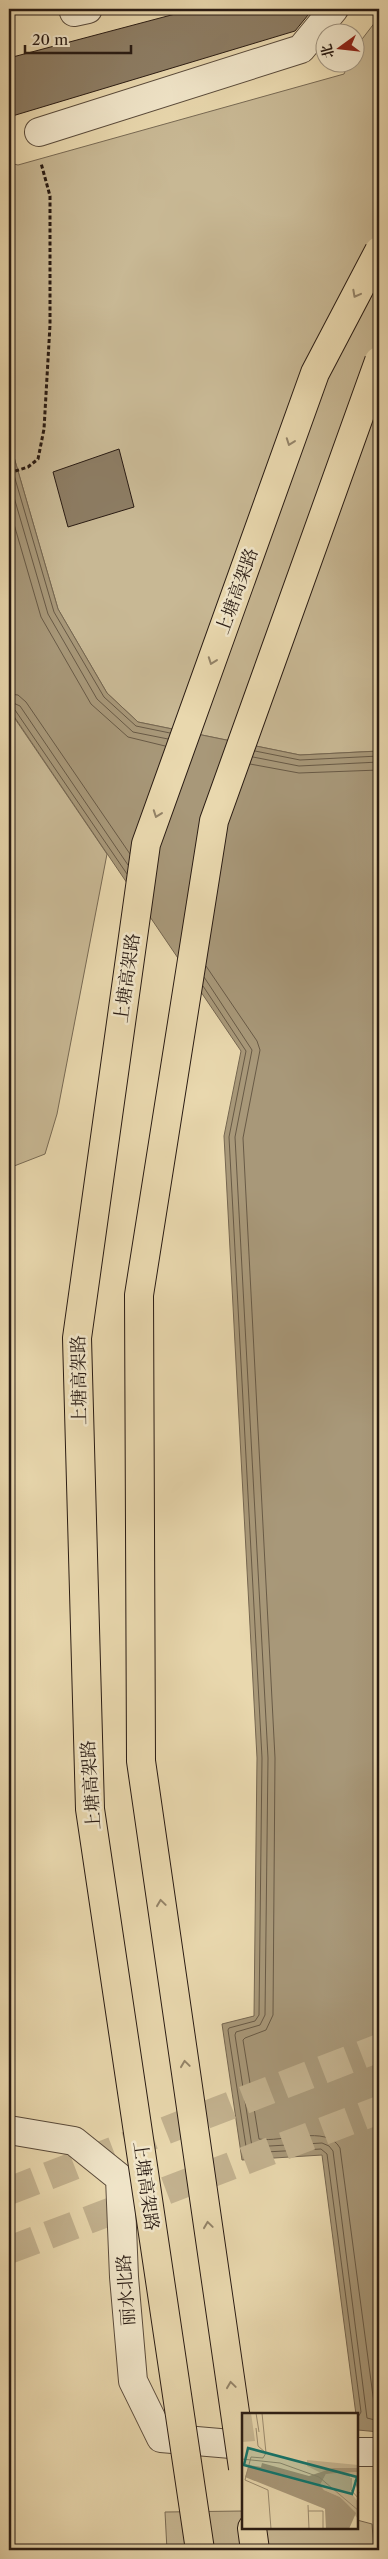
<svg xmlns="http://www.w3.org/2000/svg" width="388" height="2559" font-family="'Libre Caslon Text','Noto Serif SC',serif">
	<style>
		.green { fill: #c8b894; stroke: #786a54 }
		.water { fill: #a89879; stroke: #756650 }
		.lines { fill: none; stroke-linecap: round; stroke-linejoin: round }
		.shore { stroke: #685a46; stroke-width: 1 }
		.building { fill: #8d7d64; stroke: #291b13 }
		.major-tunnel { stroke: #c3b28f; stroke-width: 28; stroke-dasharray: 28 14; stroke-linecap: butt }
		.minor-casing { stroke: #594a3a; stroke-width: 30 }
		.highway-casing { stroke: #291b13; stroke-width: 30 }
		.path { stroke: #291b13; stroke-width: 3; stroke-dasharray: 4 2.5; stroke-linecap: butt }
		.minor { stroke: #f1e6ca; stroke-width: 28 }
		.highway { stroke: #e9d8ae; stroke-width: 28 }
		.highway-bridge-casing { stroke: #291b13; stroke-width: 30; stroke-linecap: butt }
		.highway-bridge { stroke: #e9d8ae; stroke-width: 28 }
		.oneway { stroke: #938368 }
		.labels { text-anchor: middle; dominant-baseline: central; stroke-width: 5; stroke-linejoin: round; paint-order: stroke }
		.street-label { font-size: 18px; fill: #291b13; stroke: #f1e6ca }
		.inset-road { fill: none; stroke: #9c8c70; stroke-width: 1 }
		.view { fill: #0f766e; fill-opacity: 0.15; stroke: #0f766e; stroke-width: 2.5 }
		.inset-edge { fill: none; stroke: #291b13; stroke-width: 2.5 }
	</style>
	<rect width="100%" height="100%" fill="#e9d8ae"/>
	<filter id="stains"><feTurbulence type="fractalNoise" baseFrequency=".004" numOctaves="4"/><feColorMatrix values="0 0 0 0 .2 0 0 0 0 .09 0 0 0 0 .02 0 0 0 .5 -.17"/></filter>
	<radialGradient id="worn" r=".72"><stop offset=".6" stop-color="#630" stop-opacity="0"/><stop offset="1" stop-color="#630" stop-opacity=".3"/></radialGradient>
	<!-- green -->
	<g class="green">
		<polygon points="379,17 379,751 300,755 138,722 107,693 58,609 9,440 9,163 18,165 344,74 349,63 356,62 356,47"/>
		<polygon points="9,710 107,854 57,1114 45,1154 9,1168"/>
		<polygon points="243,2511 243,2528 357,2528 357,2520 372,2524 374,2550 167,2550 165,2512"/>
	</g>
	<!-- water -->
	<polygon class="water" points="9,440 58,609 107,693 138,722 300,755 379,751 379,2432 358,2430 322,2155 242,2160 222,2024 254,2016 257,1758 224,1136 241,1051 9,709"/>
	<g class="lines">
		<!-- shore -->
		<g class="shore">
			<polyline points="9,458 54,612 104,697 136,726 170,733"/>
			<polyline points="9,480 48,614 97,699 133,732 168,739"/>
			<polyline points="9,507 41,617 91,704 128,737 165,746"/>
			<polyline points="9,694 18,695 26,702 130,854"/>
			<polyline points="9,701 20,706 128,865"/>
			<polyline points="9,707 15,710 127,874"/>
			<polyline points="255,751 300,760 379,756"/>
			<polyline points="253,757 299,766 379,762"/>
			<polyline points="250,764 299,773 379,770"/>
			<path d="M206 966 257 1041 260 1050 243 1138 275 1758 273 2015 266 2030 245 2038 243 2040 259 2139C281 2143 327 2124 340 2148L375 2411 379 2413"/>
			<polyline points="204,977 252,1050 235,1137 268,1758 265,2015 260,2025 236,2032 235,2035 252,2147 322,2143 329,2146 333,2151 367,2418 379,2421"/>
			<polyline points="203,986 246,1051 229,1137 262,1758 259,2015 255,2021 229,2028 228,2030 247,2153 321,2149 327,2154 361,2412 357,2419"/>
		</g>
	</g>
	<!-- building -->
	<g class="building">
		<polygon points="194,9 313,9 295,31 9,117 9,58"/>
		<polygon points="119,449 134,507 68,527 53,472"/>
	</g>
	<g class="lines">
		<!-- major-tunnel -->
		<g class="major-tunnel">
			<polyline points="9,2191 379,2048"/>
			<polyline points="9,2250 379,2110"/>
		</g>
		<!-- minor casing -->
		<g class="minor-casing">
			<g id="minor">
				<polyline points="73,9 74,12 88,9"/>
				<polyline points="39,132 301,49 334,9"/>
				<polyline points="9,2130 74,2141 120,2178 124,2277 133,2381 161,2438 243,2445"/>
				<polyline points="357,2452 379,2452"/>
			</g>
		</g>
		<!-- highway casing -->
		<g class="highway-casing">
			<polyline id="highway" points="252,2528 255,2550"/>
		</g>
		<!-- path -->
		<polyline class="path" points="9,473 28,467 38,459 44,429 50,325 50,196 41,163"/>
		<!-- minor -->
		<use href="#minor" class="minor"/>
		<!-- highway -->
		<use href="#highway" class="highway"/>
		<!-- highway-bridge casing -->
		<g class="highway-bridge-casing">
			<g id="highway-bridge">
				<polyline points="243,2468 141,1761 139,1295 214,821 379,361"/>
				<polyline points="200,2550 90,1809 77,1338 146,844 315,373 379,251"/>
			</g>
		</g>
		<!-- highway-bridge -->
		<use href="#highway-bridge" class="highway-bridge"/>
	</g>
	<!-- one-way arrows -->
	<defs><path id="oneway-chevron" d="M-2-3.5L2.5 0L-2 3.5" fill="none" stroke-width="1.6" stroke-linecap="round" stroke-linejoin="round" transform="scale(1.25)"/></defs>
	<g class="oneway">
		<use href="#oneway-chevron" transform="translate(356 294) rotate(118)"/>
		<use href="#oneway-chevron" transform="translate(290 442) rotate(110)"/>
		<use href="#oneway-chevron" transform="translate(212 661) rotate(110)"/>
		<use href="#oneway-chevron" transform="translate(157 814) rotate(110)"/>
		<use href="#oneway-chevron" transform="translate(161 1903) rotate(-98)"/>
		<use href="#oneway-chevron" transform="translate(185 2064) rotate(-98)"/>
		<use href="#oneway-chevron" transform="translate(208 2225) rotate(-98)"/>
		<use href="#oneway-chevron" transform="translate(231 2385) rotate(-98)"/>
	</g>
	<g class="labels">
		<!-- street labels -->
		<g class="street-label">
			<text transform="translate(237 591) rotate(-70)">上塘高架路</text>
			<text transform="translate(127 978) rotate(-82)">上塘高架路</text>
			<text transform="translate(79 1380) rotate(-91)">上塘高架路</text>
			<text transform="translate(91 1785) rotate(-94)">上塘高架路</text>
			<text transform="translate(146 2186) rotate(82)">上塘高架路</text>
			<text transform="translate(126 2290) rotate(-94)">丽水北路</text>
		</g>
	</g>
	<!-- overview -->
	<g transform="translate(242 2413)">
		<rect width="116" height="116" fill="#e9d8ae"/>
		<path d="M0 0H9L13 28 0 29ZM65 47 116 52V55L77 59 65 53ZM116 59V66L113 62 108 63V78L116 89V106L98 84 82 77 78 72 84 61Z" fill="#c8b894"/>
		<path d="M20 50 67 63 91 55H116V59L84 61 78 72 82 77 98 84 114 100 107 116H84L83 96 3 64 7 52 19 54Z" fill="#a89879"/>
		<path class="inset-road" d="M14 0 17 19M14 15 16 33 24 40 20 0M24 40 21 45 9 44 3 67 26 77 29 116M0 46 38 50 77 64 117 98M109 65V77L117 86M117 67H113L117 80M66 92 67 116M66 98H81V116"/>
		<path class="view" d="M6 35 115 64 110 81 2 52Z"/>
		<rect width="116" height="116" class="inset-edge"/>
	</g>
	<!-- margin -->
	<rect width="388" height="2559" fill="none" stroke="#e9d8ae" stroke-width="30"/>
	<rect x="10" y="10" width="368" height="2539" fill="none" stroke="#291b13" stroke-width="2.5"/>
	<rect x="15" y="15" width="358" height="2529" fill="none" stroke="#291b13"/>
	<!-- north arrow -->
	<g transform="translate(340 48) rotate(255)"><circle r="24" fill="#f1e6ca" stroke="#a19581"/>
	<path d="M0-4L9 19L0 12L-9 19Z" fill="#8f2418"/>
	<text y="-8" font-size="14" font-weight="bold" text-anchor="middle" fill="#291b13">北</text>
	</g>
	<!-- scale -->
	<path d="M25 45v8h106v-8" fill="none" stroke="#291b13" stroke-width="2.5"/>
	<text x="32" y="45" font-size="15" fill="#291b13" stroke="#f1e6ca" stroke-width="4" paint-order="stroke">20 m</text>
	<rect width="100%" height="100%" filter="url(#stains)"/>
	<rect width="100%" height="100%" fill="url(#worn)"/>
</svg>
